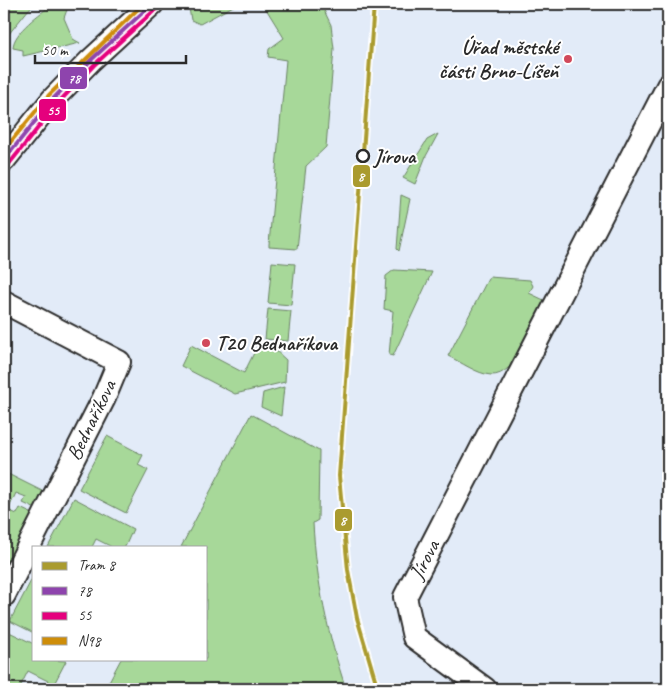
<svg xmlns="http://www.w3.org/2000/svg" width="672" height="693" font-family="Caveat,sans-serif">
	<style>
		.green { fill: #a7d899; stroke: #698262 }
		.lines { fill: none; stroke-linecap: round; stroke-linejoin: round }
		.minor-casing { stroke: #2b2b2b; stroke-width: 26 }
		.minor { stroke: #fff; stroke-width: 22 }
		.bus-1-casing { stroke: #fff; stroke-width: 8 }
		.bus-2-casing { stroke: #fff; stroke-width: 8 }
		.bus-3-casing { stroke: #fff; stroke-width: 8 }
		.bus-1 { stroke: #8e44ad; stroke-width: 4 }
		.bus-2 { stroke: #e5007d; stroke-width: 4 }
		.bus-3 { stroke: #ce8d09; stroke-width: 4 }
		.tram-1-casing { stroke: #fff; stroke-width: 8 }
		.tram-1 { stroke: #aa9b2f; stroke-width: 4 }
		.poi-dot { fill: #d1495b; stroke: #fff; stroke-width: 2 }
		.stop-dot { fill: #fff; stroke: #2b2b2b; stroke-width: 2.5 }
		.labels { text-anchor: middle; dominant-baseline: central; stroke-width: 4; stroke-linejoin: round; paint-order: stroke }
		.poi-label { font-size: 21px; font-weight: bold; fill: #2b2b2b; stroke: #fff; text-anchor: end }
		.stop-label { font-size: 21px; font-weight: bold; fill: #2b2b2b; stroke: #fff; text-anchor: start }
		.street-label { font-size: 21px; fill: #2b2b2b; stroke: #fff }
		.line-badge { stroke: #fff; stroke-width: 2 }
		.badge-label { font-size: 14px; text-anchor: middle; font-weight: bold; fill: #fff }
	</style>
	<rect width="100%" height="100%" fill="#e2ebf8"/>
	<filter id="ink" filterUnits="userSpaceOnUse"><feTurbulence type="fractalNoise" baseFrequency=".02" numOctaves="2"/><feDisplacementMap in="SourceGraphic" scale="10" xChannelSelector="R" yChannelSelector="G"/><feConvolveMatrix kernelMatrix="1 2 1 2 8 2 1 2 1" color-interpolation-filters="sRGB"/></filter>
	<g filter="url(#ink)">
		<!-- green -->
		<g class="green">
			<polygon points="4,4 37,4 29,9 4,40"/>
			<path d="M53 4H69L64 18 73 39 80 43 23 56V50L13 48C13 32 41 13 53 4Z"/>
			<polygon points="194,4 237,4 200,24 191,20 189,8"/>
			<polygon points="263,4 321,4 331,25 334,49 326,147 306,166 297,249 269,247 269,244 286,60 268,57 269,49 284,38"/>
			<polygon points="438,134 426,156 415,184 403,178 427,140"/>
			<polygon points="401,195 410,199 399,251 397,249"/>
			<polygon points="272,262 295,264 291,305 268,303"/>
			<polygon points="394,270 432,272 393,356 389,355 393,311 384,309 386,276"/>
			<path d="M489 277 530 280 533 286 529 293 546 301C536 321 517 377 491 375 477 374 461 362 448 356Z"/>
			<polygon points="268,309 291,311 288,341 265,339"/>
			<polygon points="191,345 244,373 257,347 274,349 286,360 285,382 235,394 181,366"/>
			<polygon points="284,387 281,416 261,407 263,393"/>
			<path d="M251 414 319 451 318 520 313 523C316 581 328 635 346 689H105L121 659H206V547H181Z"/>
			<polygon points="107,436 143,455 138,465 148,470 126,513 79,489"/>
			<polygon points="4,472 44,492 36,509 23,503 26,497 16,493 8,510 17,514 20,508 33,514 4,571"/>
			<polygon points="74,498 133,529 125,547 112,547 96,539 92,547 48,547"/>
			<polygon points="34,575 34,633 10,621"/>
			<polygon points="5,630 34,644 34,659 66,661 54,684 28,671 19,689 4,689"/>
		</g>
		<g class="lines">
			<!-- minor casing -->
			<g class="minor-casing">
				<g id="minor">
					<polyline points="4,160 53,99 90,61 152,4"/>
					<polyline points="4,302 119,362 104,398 4,595"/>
					<path id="s1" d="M485 689 414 637 405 597 668 86"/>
				</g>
			</g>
			<!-- minor -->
			<use href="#minor" class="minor"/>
			<!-- bus-1 casing -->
			<g class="bus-1-casing">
				<polyline id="bus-1" points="4,160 53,99 90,61 152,4"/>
			</g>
			<!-- bus-2 casing -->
			<g class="bus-2-casing">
				<polyline id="bus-2" points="9,164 58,103 94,65 156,9"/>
			</g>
			<!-- bus-3 casing -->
			<g class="bus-3-casing">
				<polyline id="bus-3" points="4,150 49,95 143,4"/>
			</g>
			<!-- bus-1 -->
			<use href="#bus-1" class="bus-1"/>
			<!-- bus-2 -->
			<use href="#bus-2" class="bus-2"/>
			<!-- bus-3 -->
			<use href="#bus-3" class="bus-3"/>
			<!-- tram-1 casing -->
			<g class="tram-1-casing">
				<polyline id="tram-1" points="374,4 339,476 348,570 357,618 378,689"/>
			</g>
			<!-- tram-1 -->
			<use href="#tram-1" class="tram-1"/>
		</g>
	</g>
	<!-- markers -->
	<g class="poi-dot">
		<circle cx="568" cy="59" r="5"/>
		<circle cx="206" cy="343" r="5"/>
	</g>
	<circle class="stop-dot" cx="363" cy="156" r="6"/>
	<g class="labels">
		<!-- poi labels -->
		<g class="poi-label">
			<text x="558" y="47">Úřad městské<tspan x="558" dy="24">části Brno-Líšeň</tspan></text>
			<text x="216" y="343" text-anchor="start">T20 Bednaříkova</text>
		</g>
		<!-- stop labels -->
		<g class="stop-label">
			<text x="374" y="156">Jírova</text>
		</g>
		<!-- street labels -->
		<g class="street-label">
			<text transform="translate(91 420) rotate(-64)">Bednaříkova</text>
			<text stroke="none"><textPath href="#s1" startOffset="171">Jírova</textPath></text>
		</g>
	</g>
	<g class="line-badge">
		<rect x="59" y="66" width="29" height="24" rx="5" fill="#8e44ad"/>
		<rect x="38" y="98" width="29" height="24" rx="5" fill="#e5007d"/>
		<rect x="352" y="164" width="19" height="24" rx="5" fill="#aa9b2f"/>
		<rect x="334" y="508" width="19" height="24" rx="5" fill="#aa9b2f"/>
	</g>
	<g class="badge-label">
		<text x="74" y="83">78</text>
		<text x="53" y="115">55</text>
		<text x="361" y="181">8</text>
		<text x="343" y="525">8</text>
	</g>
	<!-- margin -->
	<rect width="672" height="693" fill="none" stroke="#fff" stroke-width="20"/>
	<rect x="10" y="10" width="652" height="673" fill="none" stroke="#2b2b2b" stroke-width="2" filter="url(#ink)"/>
	<!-- legend -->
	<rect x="32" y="546" width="175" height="115" fill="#ffffff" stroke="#aaaaaa"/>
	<rect x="42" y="562" width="25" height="8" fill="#aa9b2f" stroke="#aaaaaa"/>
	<text x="78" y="570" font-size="15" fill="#2b2b2b">Tram 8</text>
	<rect x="42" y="587" width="25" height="8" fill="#8e44ad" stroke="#aaaaaa"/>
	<text x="78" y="596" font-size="15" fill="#2b2b2b">78</text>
	<rect x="42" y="612" width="25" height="8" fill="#e5007d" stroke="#aaaaaa"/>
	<text x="78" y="620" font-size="15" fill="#2b2b2b">55</text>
	<rect x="42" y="637" width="25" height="8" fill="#ce8d09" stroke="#aaaaaa"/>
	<text x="78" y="646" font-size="15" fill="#2b2b2b">N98</text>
	<!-- scale -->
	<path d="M35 55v8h151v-8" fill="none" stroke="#2b2b2b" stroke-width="2.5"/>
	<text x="42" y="55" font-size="15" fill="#2b2b2b" stroke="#ffffff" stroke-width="4" paint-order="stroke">50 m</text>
</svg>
